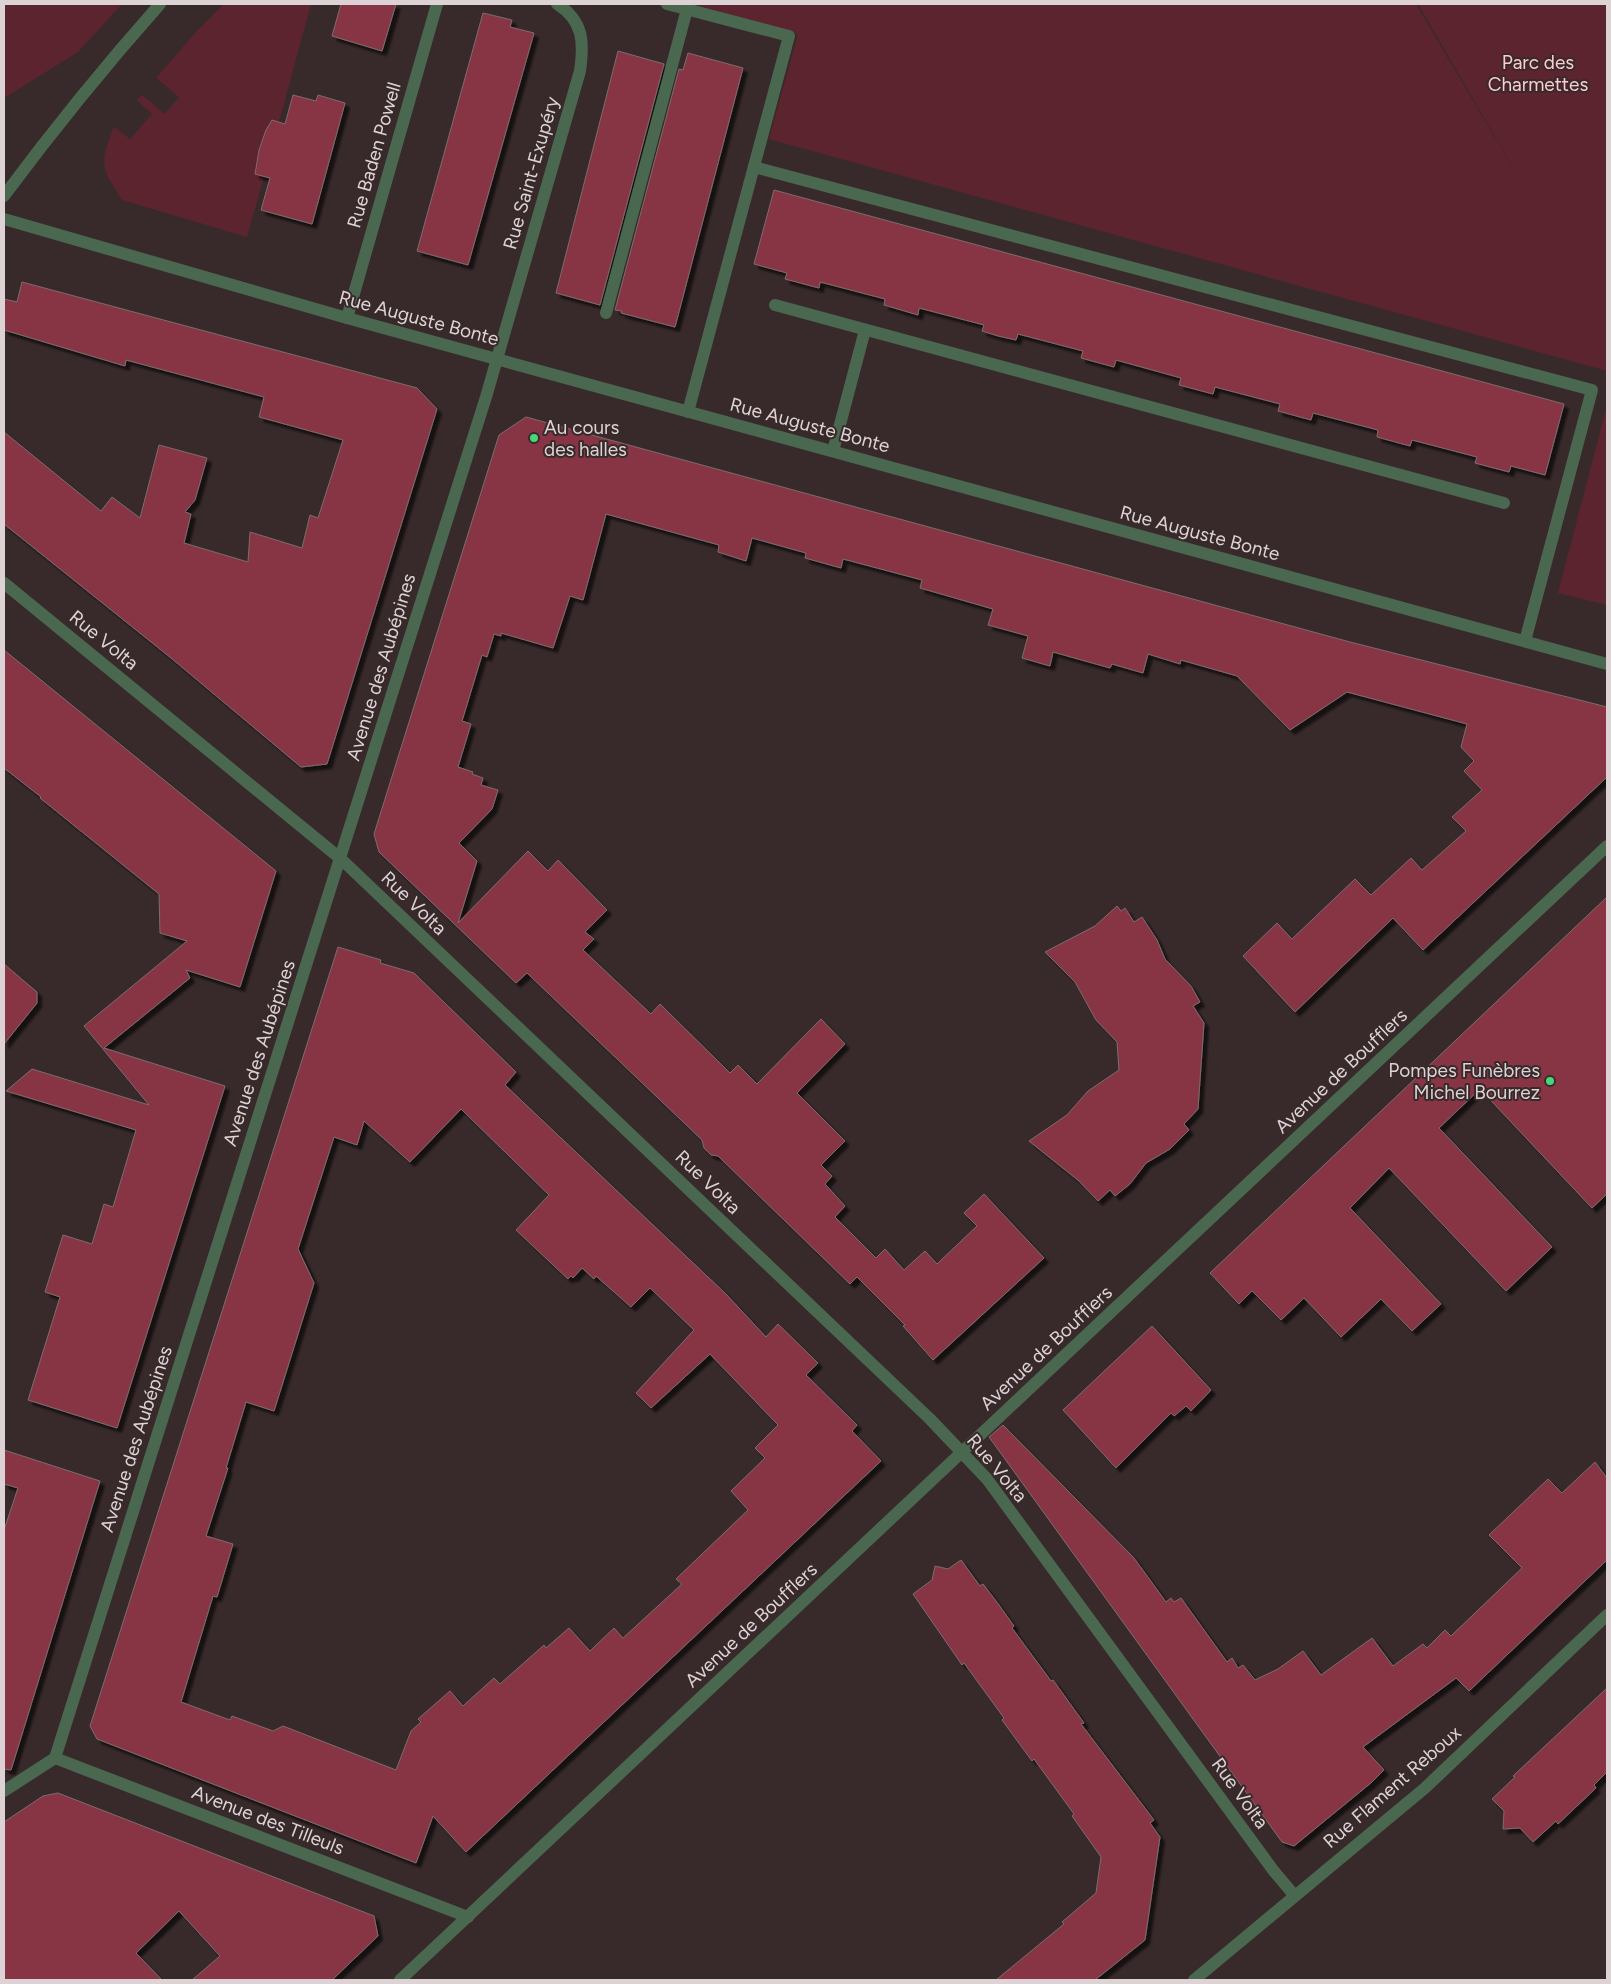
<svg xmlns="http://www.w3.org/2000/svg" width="1611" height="1984" font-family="Figtree,sans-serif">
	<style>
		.green { fill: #5b242e }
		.building { fill: #873545; stroke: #7d6c6d; fill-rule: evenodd; filter: url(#shadow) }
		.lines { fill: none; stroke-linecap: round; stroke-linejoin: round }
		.minor { stroke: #4a6850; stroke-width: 12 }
		.poi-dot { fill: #47d779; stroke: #382a2b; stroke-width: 2 }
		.labels { text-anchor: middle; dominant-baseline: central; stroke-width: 4; stroke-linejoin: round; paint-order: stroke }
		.park-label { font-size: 19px; fill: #fdcad0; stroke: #382a2b }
		.street-label { font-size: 19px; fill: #ddd3d4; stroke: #382a2b }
		.poi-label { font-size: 19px; fill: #ddd3d4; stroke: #382a2b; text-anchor: start }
	</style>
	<defs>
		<filter id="shadow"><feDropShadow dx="4.5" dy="4.5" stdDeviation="1" flood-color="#0009"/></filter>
	</defs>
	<rect width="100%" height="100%" fill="#382a2b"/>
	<!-- green -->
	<g class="green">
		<polygon points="4,4 122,4 78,52 4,98"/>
		<path d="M224 4H311L279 122 271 120 259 150 264 176 247 237 122 200C101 167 99 164 114 127L130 139 152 114 137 100 142 95 165 114 179 97 156 78 195 33Z"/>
		<polygon points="694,4 1416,4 1524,187 1418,4 1607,4 1607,371 769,139 798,34"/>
		<polygon points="1607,405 1607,605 1558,593"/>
	</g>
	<!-- building -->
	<g class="building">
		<polygon points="341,4 396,4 382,51 332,36"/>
		<polygon points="483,13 512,20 510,27 534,33 468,265 417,251"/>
		<polygon points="618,51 664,64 600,305 556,293"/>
		<polygon points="688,53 743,68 675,327 621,313 622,311 615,310 679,69 683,70"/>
		<polygon points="293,95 316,101 318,95 345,103 312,224 261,210 270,178 255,174 259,150 266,130 272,120 285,124"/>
		<polygon points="774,190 1564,404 1545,475 1511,466 1509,472 1490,467 1475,463 1477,457 1412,440 1410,446 1377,437 1378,430 1313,413 1311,420 1278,411 1280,404 1215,387 1213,394 1179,385 1181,378 1116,360 1114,367 1081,358 1083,351 1018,334 1016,340 998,336 982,331 984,325 919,308 918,315 884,305 885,299 820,282 819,288 785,279 787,273 754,264"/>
		<polygon points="22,282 417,388 437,409 327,764 301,767 171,658 4,524 4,432 101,511 112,497 140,518 159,445 207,458 195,500 185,512 191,514 184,543 248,562 250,532 302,548 310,515 318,518 343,440 259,417 264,397 126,360 125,366 4,330 4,299 17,302"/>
		<polygon points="526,417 1350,642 1607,707 1607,777 1423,950 1393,918 1295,1012 1243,956 1277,923 1292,939 1355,879 1371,895 1411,858 1422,870 1466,831 1452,817 1482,790 1464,771 1474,761 1461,747 1467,724 1347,692 1290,730 1237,676 1181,660 1180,664 1148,654 1143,673 1112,664 1110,668 1053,652 1050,666 1022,658 1028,636 988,625 993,609 920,588 922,580 843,559 841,568 805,558 806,553 752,538 746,561 718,552 719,545 606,514 583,600 570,596 553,648 501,633 501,636 494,634 487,657 482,655 462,721 471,724 458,767 473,772 472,774 483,778 481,785 498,790 492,809 459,843 477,861 458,923 528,851 548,871 558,860 607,910 585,932 594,939 583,950 651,1014 660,1004 730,1073 738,1065 757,1084 821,1019 845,1044 797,1093 845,1141 821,1165 832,1176 825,1184 845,1206 835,1217 876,1258 885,1249 904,1270 925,1251 937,1264 977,1226 964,1213 984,1194 1044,1258 933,1360 903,1326 905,1325 857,1277 850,1284 718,1156 711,1155 704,1148 702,1140 527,973 516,983 379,852 374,834 499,435"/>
		<polygon points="4,650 276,871 240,987 186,970 190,978 104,1048 225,1086 117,1428 28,1400 60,1297 45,1292 63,1235 92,1244 104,1204 113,1207 136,1130 6,1091 32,1069 149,1105 84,1026 187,941 160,933 159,894 40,798 41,797 4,768"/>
		<polygon points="1607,897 1607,1194 1592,1208 1480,1089 1439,1128 1552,1247 1506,1291 1389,1168 1350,1208 1441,1304 1412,1331 1381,1299 1341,1337 1304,1298 1281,1320 1252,1291 1239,1304 1210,1273"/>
		<polygon points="1117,906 1121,911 1125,908 1134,922 1142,917 1157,940 1165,959 1191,986 1200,1002 1193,1006 1204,1023 1198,1109 1184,1124 1189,1130 1170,1149 1146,1163 1130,1184 1115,1196 1110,1190 1098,1201 1079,1181 1029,1141 1067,1115 1088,1091 1119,1070 1117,1042 1096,1020 1075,982 1045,952 1095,926"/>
		<path d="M338 947 381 960 380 963 414 973 516 1072 505 1085 726 1294 766 1337 778 1324 818 1363 806 1375 857 1425 852 1431 881 1461 466 1852 433 1816 416 1863 97 1739 90 1726ZM461 1109 549 1195 516 1230 568 1279 571 1276 573 1278 582 1268 594 1279 596 1276 631 1307 650 1288 694 1330 636 1393 651 1408 710 1354 778 1425 755 1448 765 1458 731 1491 748 1510 676 1579 682 1584 623 1638 614 1628 590 1651 569 1628 546 1648 544 1645 500 1684 494 1678 463 1706 450 1691 418 1719 421 1722 411 1731 396 1770 283 1726 273 1731 232 1716 230 1720 181 1702 213 1596 217 1597 233 1544 206 1536 228 1468H226L246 1402 274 1411 314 1283 298 1249 334 1137 357 1145 364 1121 410 1162Z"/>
		<polygon points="4,964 37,992 37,1003 4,1044"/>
		<polygon points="1152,1326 1211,1390 1191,1411 1186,1406 1174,1416 1171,1413 1116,1468 1063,1410"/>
		<polygon points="1003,1425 1134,1558 1166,1602 1171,1598 1174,1602 1181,1598 1227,1662 1232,1658 1238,1668 1243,1665 1255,1680 1278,1669 1303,1651 1321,1675 1372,1638 1393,1666 1423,1644 1427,1648 1445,1630 1451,1636 1522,1568 1489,1535 1548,1479 1562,1493 1595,1462 1607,1478 1607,1560 1469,1691 1456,1678 1363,1747 1384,1770 1372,1782 1294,1846 1282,1842 989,1437"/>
		<polygon points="4,1450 100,1481 11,1770 4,1769 4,1530 18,1488 4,1484"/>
		<polygon points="961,1560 980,1586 983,1584 999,1605 1014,1626 1012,1628 1051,1681 1053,1680 1084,1723 1081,1724 1154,1820 1150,1823 1160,1837 1145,1940 1095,1980 996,1980 1064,1924 1062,1922 1096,1893 1101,1857 1072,1816 1074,1814 1034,1759 1032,1761 1002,1720 1004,1718 964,1663 962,1665 913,1594 932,1580 935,1566 948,1569"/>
		<polygon points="1607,1688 1607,1772 1594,1785 1596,1788 1558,1824 1556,1821 1533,1842 1520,1828 1503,1829 1504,1811 1492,1799 1515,1777 1513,1776"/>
		<polygon points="58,1793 374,1916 378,1936 332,1980 192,1980 220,1956 179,1911 136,1953 162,1980 4,1980 4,1822 43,1796"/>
	</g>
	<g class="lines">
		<!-- minor -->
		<g class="minor">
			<polyline points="667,4 789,36 688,412"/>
			<polyline points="754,167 1592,390 1525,641"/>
			<path d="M4 196C53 130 105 66 160 4"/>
			<polyline points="4,219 347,318 1607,664"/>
			<polyline points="775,305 1504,503"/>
			<polyline points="606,313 687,9"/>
			<polyline points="347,318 437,4"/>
			<polyline points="833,451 865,330"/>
			<polyline points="4,583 341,859 930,1419 987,1479 1273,1870 1294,1895"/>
			<path d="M55 1758 486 397 580 71C584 43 584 21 557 4"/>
			<polyline points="55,1758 468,1917"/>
			<polyline points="4,1791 55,1758"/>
			<polyline points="400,1980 1607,846"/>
			<polyline points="1194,1980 1425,1788 1607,1615"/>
		</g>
	</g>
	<!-- markers -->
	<g class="poi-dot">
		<circle cx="534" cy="438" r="5"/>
		<circle cx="1550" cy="1081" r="5"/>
	</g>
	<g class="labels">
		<!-- park labels -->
		<g class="park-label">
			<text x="1538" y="62">Parc des<tspan x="1538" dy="22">Charmettes</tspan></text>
		</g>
		<!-- street labels -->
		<g class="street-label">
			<text transform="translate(374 155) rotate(-74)">Rue Baden Powell</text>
			<text transform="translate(531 173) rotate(-74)">Rue Saint-Exupéry</text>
			<text transform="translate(419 318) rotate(15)">Rue Auguste Bonte</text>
			<text transform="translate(810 425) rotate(15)">Rue Auguste Bonte</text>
			<text transform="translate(1200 533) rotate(15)">Rue Auguste Bonte</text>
			<text transform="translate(104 640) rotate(39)">Rue Volta</text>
			<text transform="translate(381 667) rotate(-73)">Avenue des Aubépines</text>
			<text transform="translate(414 903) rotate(44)">Rue Volta</text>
			<text transform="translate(259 1053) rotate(-72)">Avenue des Aubépines</text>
			<text transform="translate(1341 1071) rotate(-43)">Avenue de Boufflers</text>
			<text transform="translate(708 1182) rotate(44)">Rue Volta</text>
			<text transform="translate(1046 1348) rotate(-43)">Avenue de Boufflers</text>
			<text transform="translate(136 1439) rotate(-72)">Avenue des Aubépines</text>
			<text transform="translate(997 1468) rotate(50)">Rue Volta</text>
			<text transform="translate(751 1625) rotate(-43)">Avenue de Boufflers</text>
			<text transform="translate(1392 1787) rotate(-41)">Rue Flament Reboux</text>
			<text transform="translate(1240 1793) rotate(54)">Rue Volta</text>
			<text transform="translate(268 1820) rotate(21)">Avenue des Tilleuls</text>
		</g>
		<!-- poi labels -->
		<g class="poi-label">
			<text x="544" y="427">Au cours<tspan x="544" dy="22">des halles</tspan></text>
			<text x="1540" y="1070" text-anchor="end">Pompes Funèbres<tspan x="1540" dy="22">Michel Bourrez</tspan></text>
		</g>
	</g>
	<!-- border -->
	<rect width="1611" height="1984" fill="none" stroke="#ddd3d4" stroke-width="10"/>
</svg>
